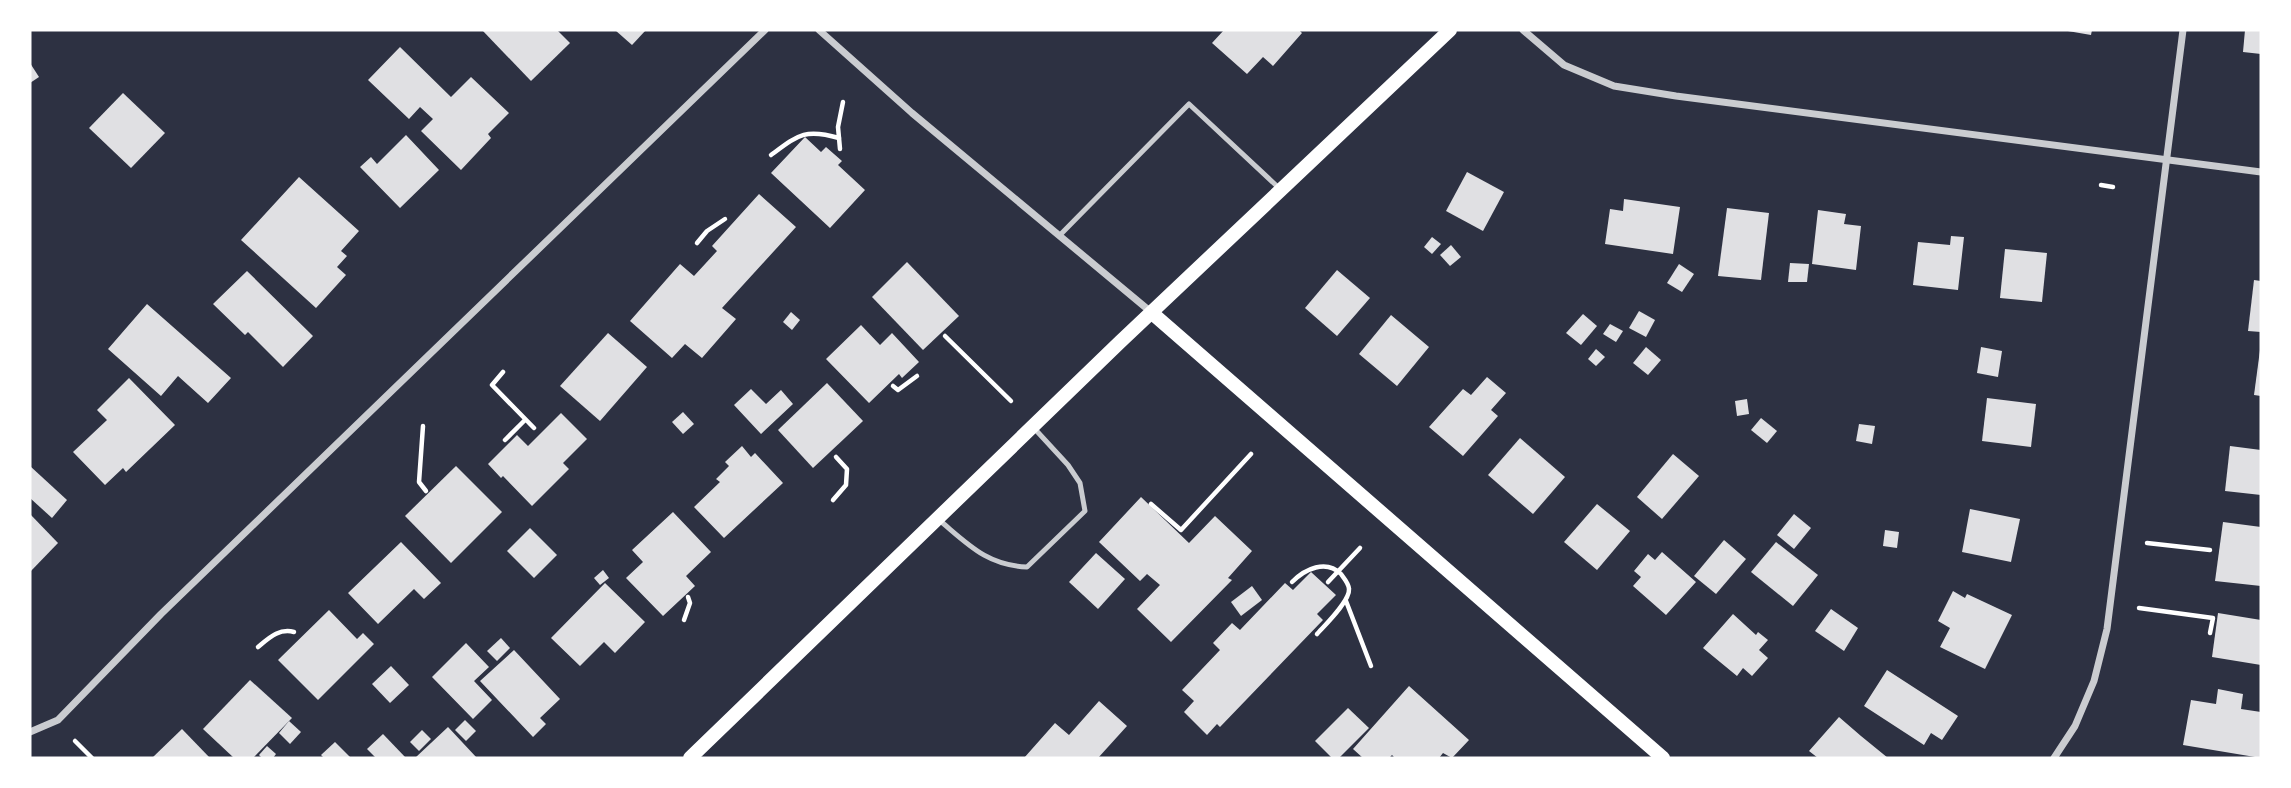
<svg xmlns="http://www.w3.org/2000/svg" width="2291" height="788" font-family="'Fira Sans',sans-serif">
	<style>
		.building { fill: #e0e0e3 }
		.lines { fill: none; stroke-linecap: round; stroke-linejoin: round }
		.path { stroke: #fff; stroke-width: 4.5 }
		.service { stroke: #caccd0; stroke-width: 5 }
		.minor { stroke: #caccd0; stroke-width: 7 }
		.secondary { stroke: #fff; stroke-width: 14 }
	</style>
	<rect width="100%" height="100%" fill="#2d3142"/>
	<!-- building -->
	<g class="building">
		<polygon points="482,30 557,30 570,43 531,81"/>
		<polygon points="615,30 646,30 632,45"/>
		<polygon points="1224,30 1299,30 1302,33 1273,66 1263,57 1247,74 1212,43"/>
		<polygon points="2062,30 2092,30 2091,35"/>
		<polygon points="2245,30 2261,30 2261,54 2243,52"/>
		<polygon points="400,47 451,97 471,77 509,113 488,134 491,138 461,170 421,131 433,119 420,107 409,119 368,80"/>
		<polygon points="30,63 39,77 30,83"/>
		<polygon points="123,93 165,133 131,168 89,128"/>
		<polygon points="406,135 439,170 400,208 360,167 371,157 377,164"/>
		<polygon points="805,137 821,152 826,147 842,161 838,165 865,190 830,228 771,173"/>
		<polygon points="1467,172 1504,192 1483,231 1446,211"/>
		<polygon points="299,177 359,231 341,251 347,256 337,267 346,275 316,308 241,240"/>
		<polygon points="759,194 796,227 722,308 736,319 702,358 685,344 672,358 630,321 680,264 694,276 717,251 712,246"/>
		<polygon points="1624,199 1680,207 1673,254 1605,244 1610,209 1623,211"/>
		<polygon points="1727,208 1769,213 1761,280 1718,276"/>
		<polygon points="1818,210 1846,214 1844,224 1861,226 1856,270 1812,264"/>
		<polygon points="1951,236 1964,237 1958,290 1913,285 1918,242 1950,245"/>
		<polygon points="1432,237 1441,244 1432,254 1424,247"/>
		<polygon points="1451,245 1461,257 1450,266 1440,255"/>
		<polygon points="2005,249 2047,253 2042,302 2000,298"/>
		<polygon points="907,262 959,316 923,350 872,297"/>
		<polygon points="1790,263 1809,264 1807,282 1788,282"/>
		<polygon points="1679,264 1694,274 1682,292 1667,283"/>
		<polygon points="1337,270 1370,298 1337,336 1305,308"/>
		<polygon points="247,271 313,336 283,367 248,332 245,335 213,304"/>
		<polygon points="2254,280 2261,281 2261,332 2248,331"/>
		<polygon points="147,304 231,378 208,403 178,376 161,396 108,349"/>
		<polygon points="1639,311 1655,320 1646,337 1629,328"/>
		<polygon points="791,312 800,320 792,330 783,322"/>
		<polygon points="1583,314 1597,326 1581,345 1566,333"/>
		<polygon points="1391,315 1429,347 1397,386 1359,354"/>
		<polygon points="1610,324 1623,331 1616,342 1603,334"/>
		<polygon points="861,325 880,345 892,333 919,362 902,378 899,374 869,403 826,359"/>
		<polygon points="608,333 647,367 600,421 560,386"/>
		<polygon points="1646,347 1661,360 1648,375 1633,363"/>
		<polygon points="1981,347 2002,351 1998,377 1977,373"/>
		<polygon points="1596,349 1605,357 1596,366 1588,359"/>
		<polygon points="2260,350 2261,350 2261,396 2254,395"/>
		<polygon points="1487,377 1506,393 1491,410 1498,416 1463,456 1429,427 1463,389 1471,395"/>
		<polygon points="129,378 175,425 126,472 123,468 105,485 73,452 107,420 97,410"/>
		<polygon points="827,383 863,421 813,468 778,430"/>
		<polygon points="751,389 766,404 781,390 793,404 761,434 734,405"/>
		<polygon points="1987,398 2036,404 2031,447 1982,441"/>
		<polygon points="1747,399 1749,414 1737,416 1735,401"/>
		<polygon points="683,412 694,424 683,434 672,422"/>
		<polygon points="561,413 587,439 563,463 569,469 532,506 503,476 501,478 488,464 517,435 528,446"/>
		<polygon points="1761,418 1777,431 1767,443 1751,430"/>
		<polygon points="1859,424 1875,426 1872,444 1856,441"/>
		<polygon points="1520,438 1565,477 1533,514 1488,475"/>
		<polygon points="742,446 751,457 755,453 783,483 724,538 694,507 720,482 716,479 729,466 725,462"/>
		<polygon points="2230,446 2261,450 2261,495 2225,491"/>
		<polygon points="1673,454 1699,476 1662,519 1637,497"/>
		<polygon points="30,466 67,500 52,518 30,498"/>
		<polygon points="456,466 502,512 451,563 405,516"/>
		<polygon points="1141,497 1189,543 1215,516 1252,551 1228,578 1232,580 1171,642 1137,609 1160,585 1147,574 1140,581 1099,542"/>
		<polygon points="1597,504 1630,531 1597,570 1564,542"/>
		<polygon points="1970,509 2020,519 2011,562 1962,552"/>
		<polygon points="673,512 711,552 686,576 695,586 663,616 626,578 643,562 632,550"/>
		<polygon points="30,514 58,543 30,572"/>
		<polygon points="1794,514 1811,528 1794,549 1777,535"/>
		<polygon points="2223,522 2261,527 2261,586 2215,581"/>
		<polygon points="530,528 557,555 534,578 507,551"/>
		<polygon points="1885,530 1899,532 1897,548 1883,546"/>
		<polygon points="1724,540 1746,559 1716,594 1694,576"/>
		<polygon points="401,542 441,583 424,599 414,589 378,624 348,593"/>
		<polygon points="1776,542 1818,575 1793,606 1751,572"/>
		<polygon points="1662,552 1696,582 1666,615 1633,586 1641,577 1634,571 1648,554 1655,560"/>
		<polygon points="1096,553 1125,579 1098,609 1069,582"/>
		<polygon points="603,570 609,578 600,585 594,578"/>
		<polygon points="1311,572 1336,595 1317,614 1323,620 1220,727 1217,724 1207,735 1184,712 1194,701 1182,690 1220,650 1213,643 1232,623 1240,630 1285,583 1293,590"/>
		<polygon points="605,583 645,622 615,653 604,642 580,666 551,638"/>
		<polygon points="1252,586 1262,600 1241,616 1231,602"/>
		<polygon points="1953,591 1965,598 1967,594 2012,615 1985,669 1940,647 1950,628 1938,621"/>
		<polygon points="1831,609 1858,628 1844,651 1815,631"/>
		<polygon points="329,610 357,639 363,633 374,644 318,700 278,660"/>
		<polygon points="2218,613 2261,620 2261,665 2212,657"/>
		<polygon points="1733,614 1756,635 1758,632 1768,640 1759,650 1768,658 1752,676 1743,668 1737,676 1703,648"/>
		<polygon points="501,638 510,648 497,661 487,651"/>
		<polygon points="466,643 489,667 474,681 492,700 473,719 432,677"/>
		<polygon points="514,650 560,699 540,718 546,724 533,737 480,681"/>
		<polygon points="391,666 409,685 390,703 372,684"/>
		<polygon points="1887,670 1958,716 1942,740 1931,733 1924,745 1864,706"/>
		<polygon points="250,680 292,718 253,758 234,758 203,729"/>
		<polygon points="1409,686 1469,740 1452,758 1443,753 1439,758 1395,758 1392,755 1389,758 1363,758 1353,749"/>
		<polygon points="2218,689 2243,694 2241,709 2261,712 2261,758 2183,745 2191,700 2216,704"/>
		<polygon points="1099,701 1127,726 1098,758 1024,758 1055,723 1069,735"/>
		<polygon points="1348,708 1369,728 1339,758 1332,758 1315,741"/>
		<polygon points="1839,717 1861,736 1888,758 1818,758 1809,751"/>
		<polygon points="465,720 476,731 466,741 455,730"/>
		<polygon points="289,721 301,732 290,744 279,733"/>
		<polygon points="448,727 477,758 415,758"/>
		<polygon points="182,729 210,758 152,758"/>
		<polygon points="422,730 431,739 419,751 410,742"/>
		<polygon points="383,734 406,758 376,758 367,749"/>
		<polygon points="335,742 350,757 349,758 324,758 321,755"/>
		<polygon points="267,746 276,754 273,758 262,758 259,755"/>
	</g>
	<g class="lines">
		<!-- path -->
		<g class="path">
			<polyline points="840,149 838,127 843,102"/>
			<path d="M771 155C798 135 805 128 839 138"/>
			<polyline points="2101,185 2113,187"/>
			<polyline points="697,243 707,231 725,219"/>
			<polyline points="945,336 1011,401"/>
			<polyline points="503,372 492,385 534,428"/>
			<polyline points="893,386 898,390 917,376"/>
			<polyline points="423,426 419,482 426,491"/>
			<polyline points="505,440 525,420"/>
			<polyline points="833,500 846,485 847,469 836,457"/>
			<polyline points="1151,504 1181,530 1251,454"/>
			<polyline points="2147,543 2210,550"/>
			<path d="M1292 582C1305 569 1326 559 1341 574 1344 578 1349 584 1349 589 1350 601 1325 625 1317 634"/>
			<polyline points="1328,582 1360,548"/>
			<polyline points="1346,601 1371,666"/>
			<polyline points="2139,608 2213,618 2210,633"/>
			<polyline points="684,620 690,603 688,597"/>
			<path d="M258 647C269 638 279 628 294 632"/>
			<polyline points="75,741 92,758"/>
		</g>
		<!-- service -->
		<g class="service">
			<polyline points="1060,235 1189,104 1280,189"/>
			<path d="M938 519C968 544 986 565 1027 567L1085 511 1080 483 1068 465 1033 427"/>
		</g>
		<!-- minor -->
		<g class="minor">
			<polyline points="819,30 912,113 1151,312"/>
			<polyline points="1523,30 1564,65 1614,86 1676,96 2261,172"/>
			<polyline points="30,732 58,720 161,614 765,30"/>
			<polyline points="2054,758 2075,726 2094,681 2107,629 2183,30"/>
		</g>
		<!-- secondary -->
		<g class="secondary">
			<polyline points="1152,313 1663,758"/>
			<polyline points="690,758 1120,342 1450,30"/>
		</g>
	</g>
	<!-- border -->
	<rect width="2291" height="788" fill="none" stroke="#ffffff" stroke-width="63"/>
</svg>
